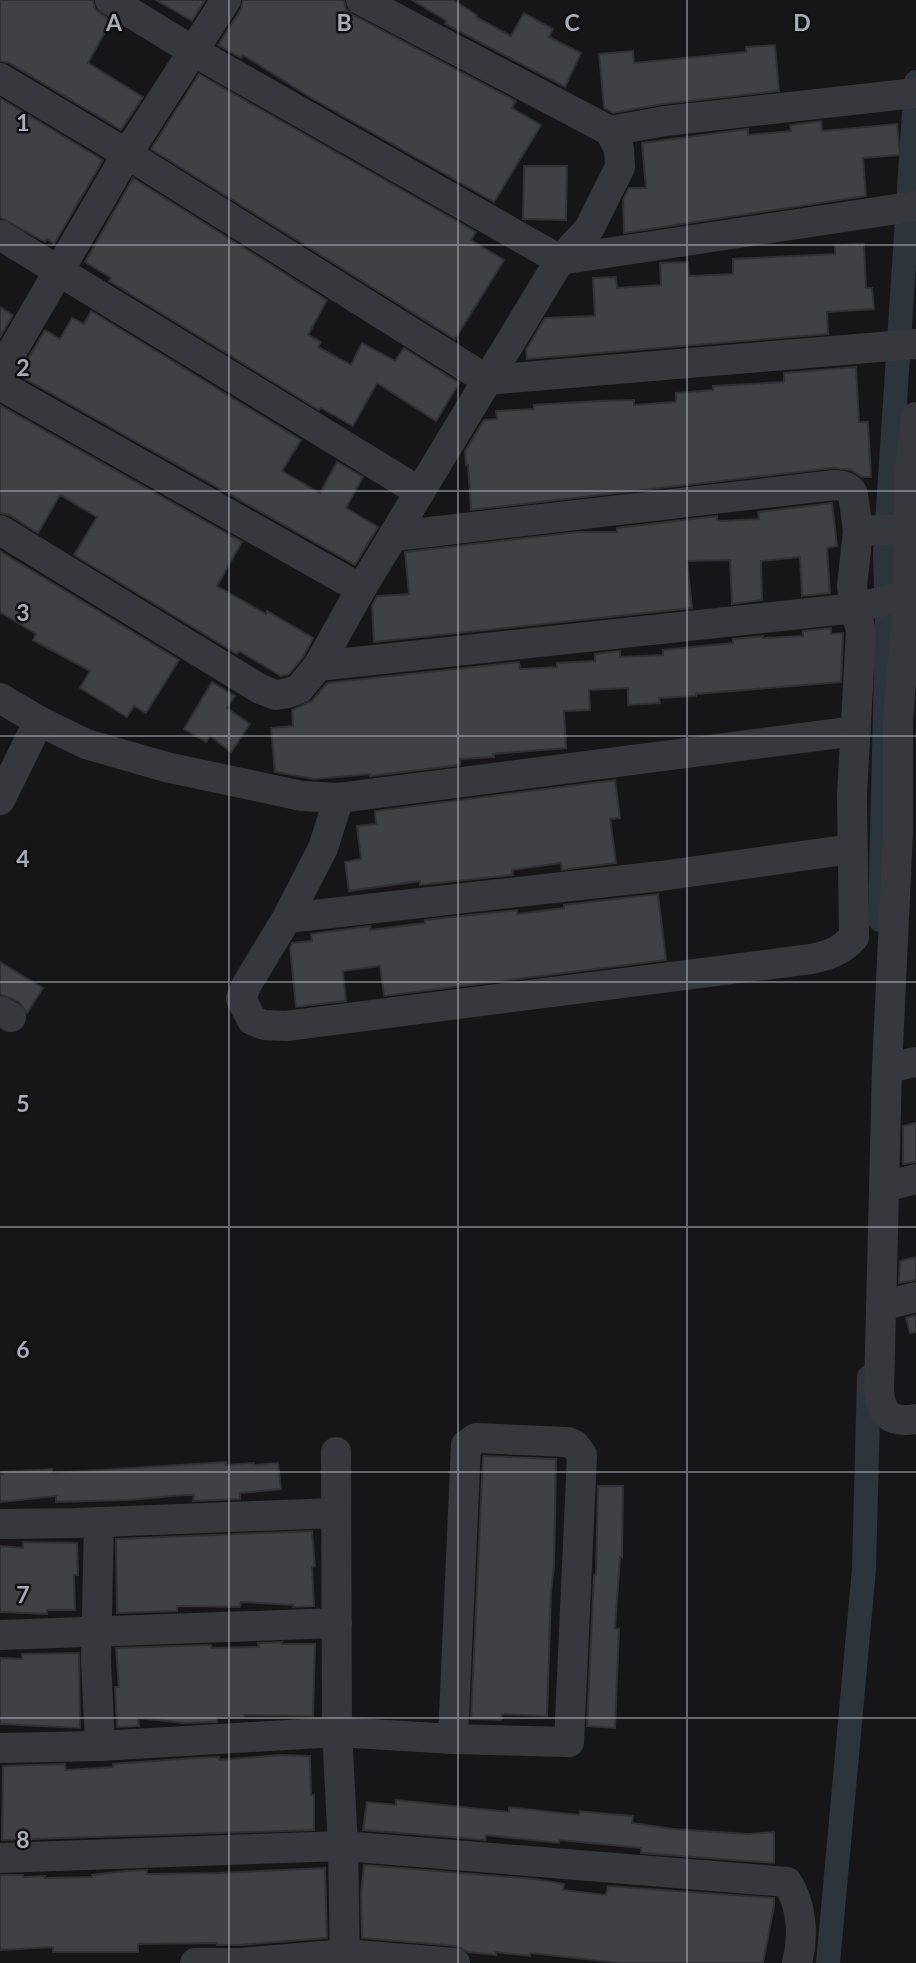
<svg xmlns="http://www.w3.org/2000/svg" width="916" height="1963" font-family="Lato,sans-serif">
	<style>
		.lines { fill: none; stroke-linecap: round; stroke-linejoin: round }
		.canal { stroke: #2c353c; stroke-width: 24 }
		.building { fill: #404145; stroke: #303034; stroke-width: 2 }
		.minor { stroke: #37383d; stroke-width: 30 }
		.grid { fill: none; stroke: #a8adb8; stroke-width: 2; stroke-opacity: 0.55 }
		.grid-label { font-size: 23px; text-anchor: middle; font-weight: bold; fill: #a8adb8; stroke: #111113; stroke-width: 5; stroke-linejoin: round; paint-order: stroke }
	</style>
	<rect width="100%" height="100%" fill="#161618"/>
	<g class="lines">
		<!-- canal -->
		<g class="canal">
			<polyline points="880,920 887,625 885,554 916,82"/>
			<polyline points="828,1963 864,1569 869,1377"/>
		</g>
	</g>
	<!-- building -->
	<g class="building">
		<polygon points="0,0 93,0 95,9 111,21 88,63 143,97 121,130 9,63 0,61"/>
		<polygon points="156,0 205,0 192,21"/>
		<polygon points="243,0 344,0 346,9 353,15 516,101 512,108 541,125 494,202 308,96 243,55 241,58 218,45 241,9"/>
		<polygon points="412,0 453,0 477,15 476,17 511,36 524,13 553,29 549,37 581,53 565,87 445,24 447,21"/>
		<polygon points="775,45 779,91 663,104 613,113 604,108 599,54 633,51 634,63 746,52 746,47"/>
		<polygon points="199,74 476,232 471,240 504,260 455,339 151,149"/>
		<polygon points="0,98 103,160 54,244 47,239 45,242 0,217"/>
		<polygon points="821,121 822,131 897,124 900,155 863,158 866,196 624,233 623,200 629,188 646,188 642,143 748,129 748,135 791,131 790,125"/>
		<polygon points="524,166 567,166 566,220 523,219"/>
		<polygon points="133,178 327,300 308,335 321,342 318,347 351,365 362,343 395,361 404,348 459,383 436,421 377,383 353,426 321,408 319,410 109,281 111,278 85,262"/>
		<polygon points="864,244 866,288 872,288 874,309 827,312 828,334 527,359 526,350 545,318 595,316 593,278 616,277 617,288 661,285 660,263 688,262 689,276 733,274 733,259 835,254 835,245"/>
		<polygon points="0,307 13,315 0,337"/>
		<polygon points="91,311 301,440 282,471 320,493 337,462 363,477 346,508 378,527 355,565 18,375 45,330 60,339 72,318 84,324"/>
		<polygon points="856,367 859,422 868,422 871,477 862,477 851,470 833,468 471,510 468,465 466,465 465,451 484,420 497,419 496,411 534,409 534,405 599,401 634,400 634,405 676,402 676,393 713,390 713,386 784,382 784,373"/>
		<polygon points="0,405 242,542 217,586 266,614 267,611 313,638 304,656 289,674 281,676 239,651 237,654 74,555 97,517 60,495 38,533 9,515 0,513"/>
		<polygon points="832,503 837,546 827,548 830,593 802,596 800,557 761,561 762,600 732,604 730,560 687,561 692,608 374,642 372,606 377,596 409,594 405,552 578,532 617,532 617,528 717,516 717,520 720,521 759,519 758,512"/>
		<polygon points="0,551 179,660 146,713 134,706 127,717 80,688 90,671 33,640 36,634 0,612"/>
		<polygon points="831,628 831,634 843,633 841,682 696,694 696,696 659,698 660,703 628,705 628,688 589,690 590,710 564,711 566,748 493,754 494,757 460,759 460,765 370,776 370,774 314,779 275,772 271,728 293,726 292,710 312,701 327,683 519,662 520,669 557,667 557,663 595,661 595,654 620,651 620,657 663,655 663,650 733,643 733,639 763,636 763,638 803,636 803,631"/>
		<polygon points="212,682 235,696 227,708 250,724 231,752 210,736 206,742 184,729"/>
		<polygon points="615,780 620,818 610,819 616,863 562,870 561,863 512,870 513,875 420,885 420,881 349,891 345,862 361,859 357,826 376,824 375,811"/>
		<polygon points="658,894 666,960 384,996 380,966 343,971 346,1001 296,1007 290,948 292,943 312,941 311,934 370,926 370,930 425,923 425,920 517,910 517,914 564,908 564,905"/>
		<polygon points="0,962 43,988 27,1013 19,1002 0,994"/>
		<polygon points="916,1123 916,1162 903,1164 903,1126"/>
		<polygon points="916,1257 916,1280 899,1283 900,1261"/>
		<polygon points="916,1315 916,1332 910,1333 906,1318"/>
		<polygon points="483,1456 556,1459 554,1567 551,1591 547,1716 502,1714 501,1720 471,1719"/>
		<polygon points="226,1462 226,1465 254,1463 254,1465 278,1463 281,1489 240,1493 240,1499 193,1501 194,1495 183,1495 129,1500 56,1502 56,1496 0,1502 0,1474 3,1474 3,1472 52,1469 52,1473"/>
		<polygon points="598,1486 623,1486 622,1557 620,1557 615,1628 619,1629 615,1728 587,1726 594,1575 596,1575"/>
		<polygon points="312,1531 315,1566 312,1567 314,1606 293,1607 293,1605 241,1602 240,1607 177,1606 177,1611 117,1613 116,1539"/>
		<polygon points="23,1542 77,1543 78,1575 74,1575 75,1610 47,1610 47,1614 0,1612 0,1546 23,1548"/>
		<polygon points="282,1642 282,1644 315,1644 313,1716 244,1715 244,1717 217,1718 217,1722 184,1723 138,1718 139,1726 117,1727 115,1687 119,1687 116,1648 211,1645 211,1648 259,1647 258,1643"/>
		<polygon points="79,1653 80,1728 0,1724 0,1658 22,1659 22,1654"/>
		<polygon points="280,1755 310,1756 311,1795 314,1795 314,1830 2,1840 3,1766 65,1764 66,1770 113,1767 113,1764 195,1758 219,1757 219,1760"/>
		<polygon points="396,1800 509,1812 509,1807 579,1815 580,1811 608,1814 633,1816 632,1823 673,1829 748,1834 774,1832 774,1863 641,1853 641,1848 560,1840 559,1843 486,1835 485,1840 363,1830 367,1802 396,1805"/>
		<polygon points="364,1865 535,1879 564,1884 563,1890 606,1895 608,1886 774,1898 774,1906 763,1963 620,1963 531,1953 530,1956 496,1952 496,1955 468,1952 456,1946 362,1938 361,1894"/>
		<polygon points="325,1868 327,1938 239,1945 217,1945 217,1943 138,1944 138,1952 53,1952 53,1947 0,1950 0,1875 23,1875 23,1877 45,1876 45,1878 92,1877 92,1875 126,1871 147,1870 147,1874 217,1873"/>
	</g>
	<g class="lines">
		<!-- minor -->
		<g class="minor">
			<polyline points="110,0 193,51 560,260 916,206"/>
			<polyline points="361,0 610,131"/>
			<polyline points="0,78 127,154 487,380 916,344"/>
			<polyline points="0,235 420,492"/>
			<polyline points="0,372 127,154 226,0"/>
			<polyline points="0,385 361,589"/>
			<path d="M916 417 909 476 908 595 898 721V832L887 1068 879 1391C881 1416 892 1423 916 1419"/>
			<polyline points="0,530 260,689 276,695 288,693 299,689 318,666 361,589 560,260 589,229 620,167 619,149 610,131 665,121 916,93"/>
			<polyline points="858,531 908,529"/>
			<polyline points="318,666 855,608 916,593"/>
			<polyline points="0,698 39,721 86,744 166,767 302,796 339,798 856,731"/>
			<path d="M339 798 323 848 287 918 247 984 241 999 252 1020 264 1025 286 1026 811 959C830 955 841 951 854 937L852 795 861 631 855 608 852 586 858 531 853 494C849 486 844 486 835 485L395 536"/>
			<polyline points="0,800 39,721"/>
			<polyline points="287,918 661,876 851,849"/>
			<polyline points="0,1011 11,1017"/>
			<polyline points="887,1068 916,1062"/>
			<polyline points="885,1187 916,1179"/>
			<polyline points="881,1306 916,1297"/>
			<polyline points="336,1452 337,1732 343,1846 345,1963"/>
			<polyline points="99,1522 96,1660 100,1746"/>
			<polyline points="0,1524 76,1523 335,1513"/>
			<polyline points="0,1635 337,1623"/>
			<polyline points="0,1748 100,1746 337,1732 453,1739 569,1742 582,1455 575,1445 568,1442 476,1438 466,1445 453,1739"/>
			<path d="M0 1858 343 1846 787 1882C802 1904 804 1937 797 1963"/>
			<polyline points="195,1963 240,1963 345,1954 455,1963"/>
		</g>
	</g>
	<!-- grid -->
	<path class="grid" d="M229 0V1963M458 0V1963M687 0V1963M0 245H916M0 491H916M0 736H916M0 982H916M0 1227H916M0 1472H916M0 1718H916"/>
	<g class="grid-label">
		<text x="114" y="31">A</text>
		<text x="344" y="31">B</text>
		<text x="572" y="31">C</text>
		<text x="802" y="31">D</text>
		<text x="23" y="131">1</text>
		<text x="23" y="376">2</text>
		<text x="23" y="621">3</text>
		<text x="23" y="867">4</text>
		<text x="23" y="1112">5</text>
		<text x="23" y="1358">6</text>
		<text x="23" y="1603">7</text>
		<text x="23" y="1848">8</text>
	</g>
</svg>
